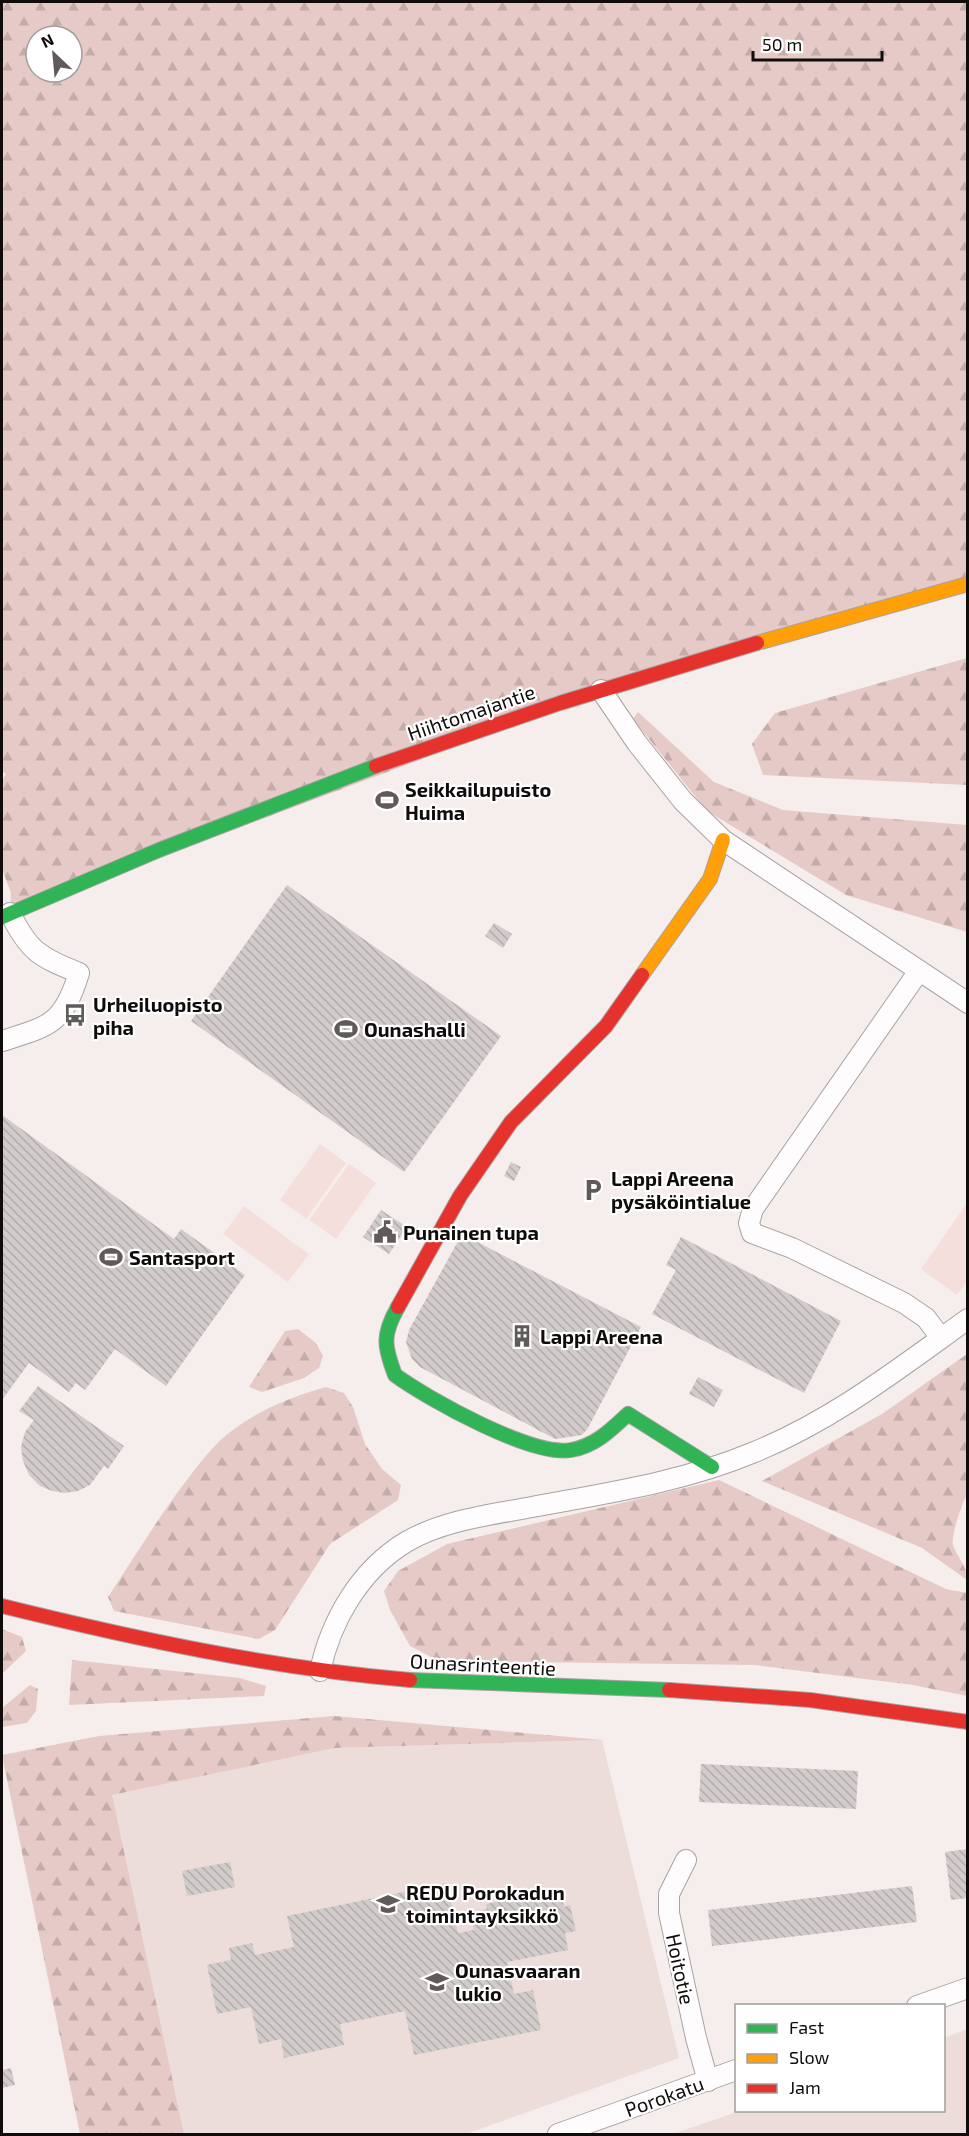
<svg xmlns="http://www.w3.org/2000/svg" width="969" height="2136" font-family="'Exo 2',sans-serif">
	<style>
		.built { fill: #ecdcda }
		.forest { fill: url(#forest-firs); fill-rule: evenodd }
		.park { fill: #f5dfdc }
		.building { fill: url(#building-back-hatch) }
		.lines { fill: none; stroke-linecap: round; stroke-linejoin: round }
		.street-casing { stroke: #a8a3a2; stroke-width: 22 }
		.fast-casing { stroke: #a8a3a2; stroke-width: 16 }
		.slow-casing { stroke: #a8a3a2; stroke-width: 16 }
		.jam-casing { stroke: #a8a3a2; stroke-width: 16 }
		.street { stroke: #fefcfc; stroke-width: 20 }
		.fast { stroke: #30b455; stroke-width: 14 }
		.slow { stroke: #ff9f0a; stroke-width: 14 }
		.jam { stroke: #e5322d; stroke-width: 14 }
		.labels { text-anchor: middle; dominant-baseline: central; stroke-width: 4.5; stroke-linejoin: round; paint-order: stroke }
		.street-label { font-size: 20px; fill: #100c0b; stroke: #fff }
		.poi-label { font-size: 20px; font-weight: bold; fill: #100c0b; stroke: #fff; text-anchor: start }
	</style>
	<defs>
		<pattern id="forest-firs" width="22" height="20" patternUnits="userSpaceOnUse" patternTransform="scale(1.5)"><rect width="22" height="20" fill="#e6cac7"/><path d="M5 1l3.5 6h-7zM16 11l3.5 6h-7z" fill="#c4acaa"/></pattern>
		<pattern id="building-back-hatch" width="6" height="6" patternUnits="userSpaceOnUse" patternTransform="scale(1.5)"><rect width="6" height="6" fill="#d1cbca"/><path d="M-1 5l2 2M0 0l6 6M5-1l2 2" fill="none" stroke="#b2adac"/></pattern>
	</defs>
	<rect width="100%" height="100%" fill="#f6eeec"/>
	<!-- built -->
	<g class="built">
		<polygon points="602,1740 679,2058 466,2134 184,2134 111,1795 335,1748"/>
		<polygon points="967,2029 967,2134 673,2134 740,2111 944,2110 944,2038"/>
	</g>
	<!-- forest -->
	<g class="forest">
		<path d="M2 2H967V584L642 677 10 913 11 893 2 869V781L6 774 2 771ZM36 36H72V72H36Z"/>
		<polygon points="967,658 967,785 763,775 752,744 775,713"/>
		<polygon points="638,712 714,782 783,810 967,825 967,932 846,895 707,811 633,719"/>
		<polygon points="298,1329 316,1343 323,1356 319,1368 304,1378 262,1392 249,1387 285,1331"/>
		<path d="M967 1354V1495C962 1502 951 1536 953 1545 957 1557 968 1567 967 1580L922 1548 762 1481 882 1414Z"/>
		<path d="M326 1387 344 1393 353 1407 365 1444 382 1469 401 1485 398 1500 330 1544 275 1630 259 1639 114 1611 108 1597C139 1550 174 1492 211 1450 239 1418 286 1398 326 1387Z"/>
		<polygon points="719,1480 946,1589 967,1593 967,1696 913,1685 755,1665 439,1661 410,1646 390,1610 384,1591 398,1571 447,1544"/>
		<polygon points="2,1629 22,1637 26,1651 2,1674"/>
		<polygon points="72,1660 240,1678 266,1686 264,1696 69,1705"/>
		<polygon points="30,1685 38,1689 36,1711 27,1723 2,1727 2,1708"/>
		<polygon points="334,1716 602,1740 335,1748 112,1795 184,2134 80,2134 2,1755 99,1736"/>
	</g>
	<!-- park -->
	<g class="park">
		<polygon points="320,1144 346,1163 306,1219 280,1200"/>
		<polygon points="349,1164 376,1183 336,1239 309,1220"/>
		<polygon points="967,1203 967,1281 957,1295 921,1269"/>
		<polygon points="244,1206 309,1254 288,1282 223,1234"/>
	</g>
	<!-- building -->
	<g class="building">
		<polygon points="287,885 501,1036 404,1172 191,1021"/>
		<polygon points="494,923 512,934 503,948 485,936"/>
		<polygon points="2,1115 174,1239 181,1229 245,1275 166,1386 115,1349 85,1390 76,1383 69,1392 29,1363 2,1400"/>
		<polygon points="511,1162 521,1167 514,1181 504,1176"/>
		<polygon points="381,1210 407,1227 389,1254 363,1237"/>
		<polygon points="462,1234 641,1327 588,1428 582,1435 555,1439 420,1367 412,1359 406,1342 409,1330"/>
		<polygon points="681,1237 841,1321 804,1393 652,1314 676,1270 666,1265"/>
		<polygon points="698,1377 723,1390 714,1407 689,1394"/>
		<polygon points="38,1386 124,1446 108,1469 104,1466 90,1485 78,1491 65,1493 52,1491 40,1486 29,1475 23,1461 21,1447 25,1432 34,1420 19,1411"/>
		<polygon points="701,1764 858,1771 856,1809 699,1802"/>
		<polygon points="968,1849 968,1898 951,1900 945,1852"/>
		<polygon points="230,1862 235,1887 187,1896 182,1871"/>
		<polygon points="447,1883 458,1933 474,1930 470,1913 487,1909 486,1904 560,1889 564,1907 570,1905 576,1931 565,1933 568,1950 507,1962 514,1994 533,1990 541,2030 414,2055 405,2011 340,2024 344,2045 284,2058 281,2039 259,2044 251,2007 217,2014 207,1965 231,1960 229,1948 252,1943 255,1955 294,1947 287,1916"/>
		<polygon points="912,1886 917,1922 712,1946 708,1910"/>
		<polygon points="11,2068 15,2085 2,2088 2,2070"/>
	</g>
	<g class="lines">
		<!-- street casing -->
		<g class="street-casing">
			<g id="street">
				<polyline points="601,690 637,743 683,801 723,840 968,1003"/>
				<polyline points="919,971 753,1209 749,1223 752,1233 792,1248 904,1303 926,1318 941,1338"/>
				<path d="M2 1041C49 1026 63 1025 79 973 40 957 29 952 10 913"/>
				<path d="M320 1671C331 1620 360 1570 406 1542 444 1520 490 1515 532 1507 607 1493 682 1482 752 1453 832 1421 898 1369 968 1319"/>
				<polyline points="686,1860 669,1894 669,1913 696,2038 708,2081"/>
				<polyline points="917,2006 968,1988"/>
				<polyline points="558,2134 736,2070"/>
			</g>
		</g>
		<!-- fast casing -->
		<g class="fast-casing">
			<g id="fast">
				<polyline points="2,917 159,850 376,766"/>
				<path d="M398 1307C382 1335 384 1346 395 1375 428 1399 532 1457 571 1450 595 1446 611 1430 628 1414L712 1467"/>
				<polyline points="410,1680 669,1690"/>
			</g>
		</g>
		<!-- slow casing -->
		<g class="slow-casing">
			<g id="slow">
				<polyline points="757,643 968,584"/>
				<polyline points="642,975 710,879 723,840"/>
			</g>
		</g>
		<!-- jam casing -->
		<g class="jam-casing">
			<g id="jam">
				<polyline points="376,766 560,703 757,643"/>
				<polyline points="398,1307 460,1196 511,1122 606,1026 642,975"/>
				<path d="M2 1606C136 1639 271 1668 410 1680"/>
				<polyline points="669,1690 810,1700 968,1722"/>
			</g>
		</g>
		<!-- street -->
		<use href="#street" class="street"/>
		<!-- fast -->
		<use href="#fast" class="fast"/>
		<!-- slow -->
		<use href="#slow" class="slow"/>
		<!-- jam -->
		<use href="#jam" class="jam"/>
	</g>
	<!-- icons -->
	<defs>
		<g id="stadium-bare" transform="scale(1.8)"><path d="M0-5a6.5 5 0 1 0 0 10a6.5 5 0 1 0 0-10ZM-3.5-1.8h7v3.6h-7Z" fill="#605b5a" stroke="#fff" stroke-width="2.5" paint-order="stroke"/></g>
		<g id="bus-bare" transform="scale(1.8)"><path d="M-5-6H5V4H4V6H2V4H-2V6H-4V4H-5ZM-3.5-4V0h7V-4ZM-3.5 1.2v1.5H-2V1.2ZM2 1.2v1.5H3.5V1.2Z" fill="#605b5a" stroke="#fff" stroke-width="2.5" paint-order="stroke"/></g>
		<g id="parking-bare" transform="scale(1.8)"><path d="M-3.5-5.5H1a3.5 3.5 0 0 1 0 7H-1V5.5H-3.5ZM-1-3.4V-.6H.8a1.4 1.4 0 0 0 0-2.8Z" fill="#605b5a" stroke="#fff" stroke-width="2.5" paint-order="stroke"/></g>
		<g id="civic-bare" transform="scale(1.8)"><path d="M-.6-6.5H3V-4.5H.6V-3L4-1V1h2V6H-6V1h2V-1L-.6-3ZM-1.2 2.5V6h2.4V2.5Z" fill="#605b5a" stroke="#fff" stroke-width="2.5" paint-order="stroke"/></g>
		<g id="building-bare" transform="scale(1.8)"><path d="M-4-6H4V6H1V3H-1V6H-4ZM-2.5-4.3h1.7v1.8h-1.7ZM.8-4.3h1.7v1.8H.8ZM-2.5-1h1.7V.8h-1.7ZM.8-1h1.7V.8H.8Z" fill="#605b5a" stroke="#fff" stroke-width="2.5" paint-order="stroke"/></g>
		<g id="school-bare" transform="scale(1.8)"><path d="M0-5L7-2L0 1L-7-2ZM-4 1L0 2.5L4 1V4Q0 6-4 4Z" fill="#605b5a" stroke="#fff" stroke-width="2.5" paint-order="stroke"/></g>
	</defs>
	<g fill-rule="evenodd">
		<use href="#stadium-bare" x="387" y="800"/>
		<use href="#bus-bare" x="75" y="1015"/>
		<use href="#stadium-bare" x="346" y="1029"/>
		<use href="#parking-bare" x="593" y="1190"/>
		<use href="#civic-bare" x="385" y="1232"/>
		<use href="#stadium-bare" x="111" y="1257"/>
		<use href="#building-bare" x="522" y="1336"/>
		<use href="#school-bare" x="388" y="1904"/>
		<use href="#school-bare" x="437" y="1982"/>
	</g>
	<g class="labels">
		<!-- street labels -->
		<g class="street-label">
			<text transform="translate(471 712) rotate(-19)">Hiihtomajantie</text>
			<text transform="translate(483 1664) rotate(3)">Ounasrinteentie</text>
			<text transform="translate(681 1969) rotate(78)">Hoitotie</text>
			<text transform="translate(664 2096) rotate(-20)">Porokatu</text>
		</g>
		<!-- poi labels -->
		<g class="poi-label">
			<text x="405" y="789">Seikkailupuisto<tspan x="405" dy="23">Huima</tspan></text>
			<text x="93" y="1004">Urheiluopisto<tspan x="93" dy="23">piha</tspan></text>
			<text x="364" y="1029">Ounashalli</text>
			<text x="611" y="1178">Lappi Areena<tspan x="611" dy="23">pysäköintialue</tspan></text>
			<text x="403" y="1232">Punainen tupa</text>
			<text x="129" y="1257">Santasport</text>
			<text x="540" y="1336">Lappi Areena</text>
			<text x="406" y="1892">REDU Porokadun<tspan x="406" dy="23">toimintayksikkö</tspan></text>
			<text x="455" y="1970">Ounasvaaran<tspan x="455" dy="23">lukio</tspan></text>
		</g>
	</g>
	<!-- border -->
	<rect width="969" height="2136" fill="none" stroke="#100c0b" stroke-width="6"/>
	<!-- legend -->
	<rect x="735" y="2004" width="210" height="108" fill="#ffffff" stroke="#9f9e9d" stroke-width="1.5"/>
	<rect x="747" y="2024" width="30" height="9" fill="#30b455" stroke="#9f9e9d" stroke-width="1.5"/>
	<text x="789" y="2034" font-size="18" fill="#100c0b">Fast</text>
	<rect x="747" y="2054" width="30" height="9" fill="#ff9f0a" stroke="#9f9e9d" stroke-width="1.5"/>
	<text x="789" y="2064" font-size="18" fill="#100c0b">Slow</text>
	<rect x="747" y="2084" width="30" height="9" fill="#e5322d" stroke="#9f9e9d" stroke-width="1.5"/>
	<text x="789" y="2094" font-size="18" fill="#100c0b">Jam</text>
	<!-- north arrow -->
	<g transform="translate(54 54) rotate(334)"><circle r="28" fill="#ffffff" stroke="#9f9e9d" stroke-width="1.5"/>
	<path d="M0-4.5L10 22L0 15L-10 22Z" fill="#605b5a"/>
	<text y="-9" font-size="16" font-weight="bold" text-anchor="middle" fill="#100c0b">N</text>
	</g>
	<!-- scale -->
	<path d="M753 51v9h129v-9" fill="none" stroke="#100c0b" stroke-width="3"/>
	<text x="762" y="51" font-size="18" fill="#100c0b" stroke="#ffffff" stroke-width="4.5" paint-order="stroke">50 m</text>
</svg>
